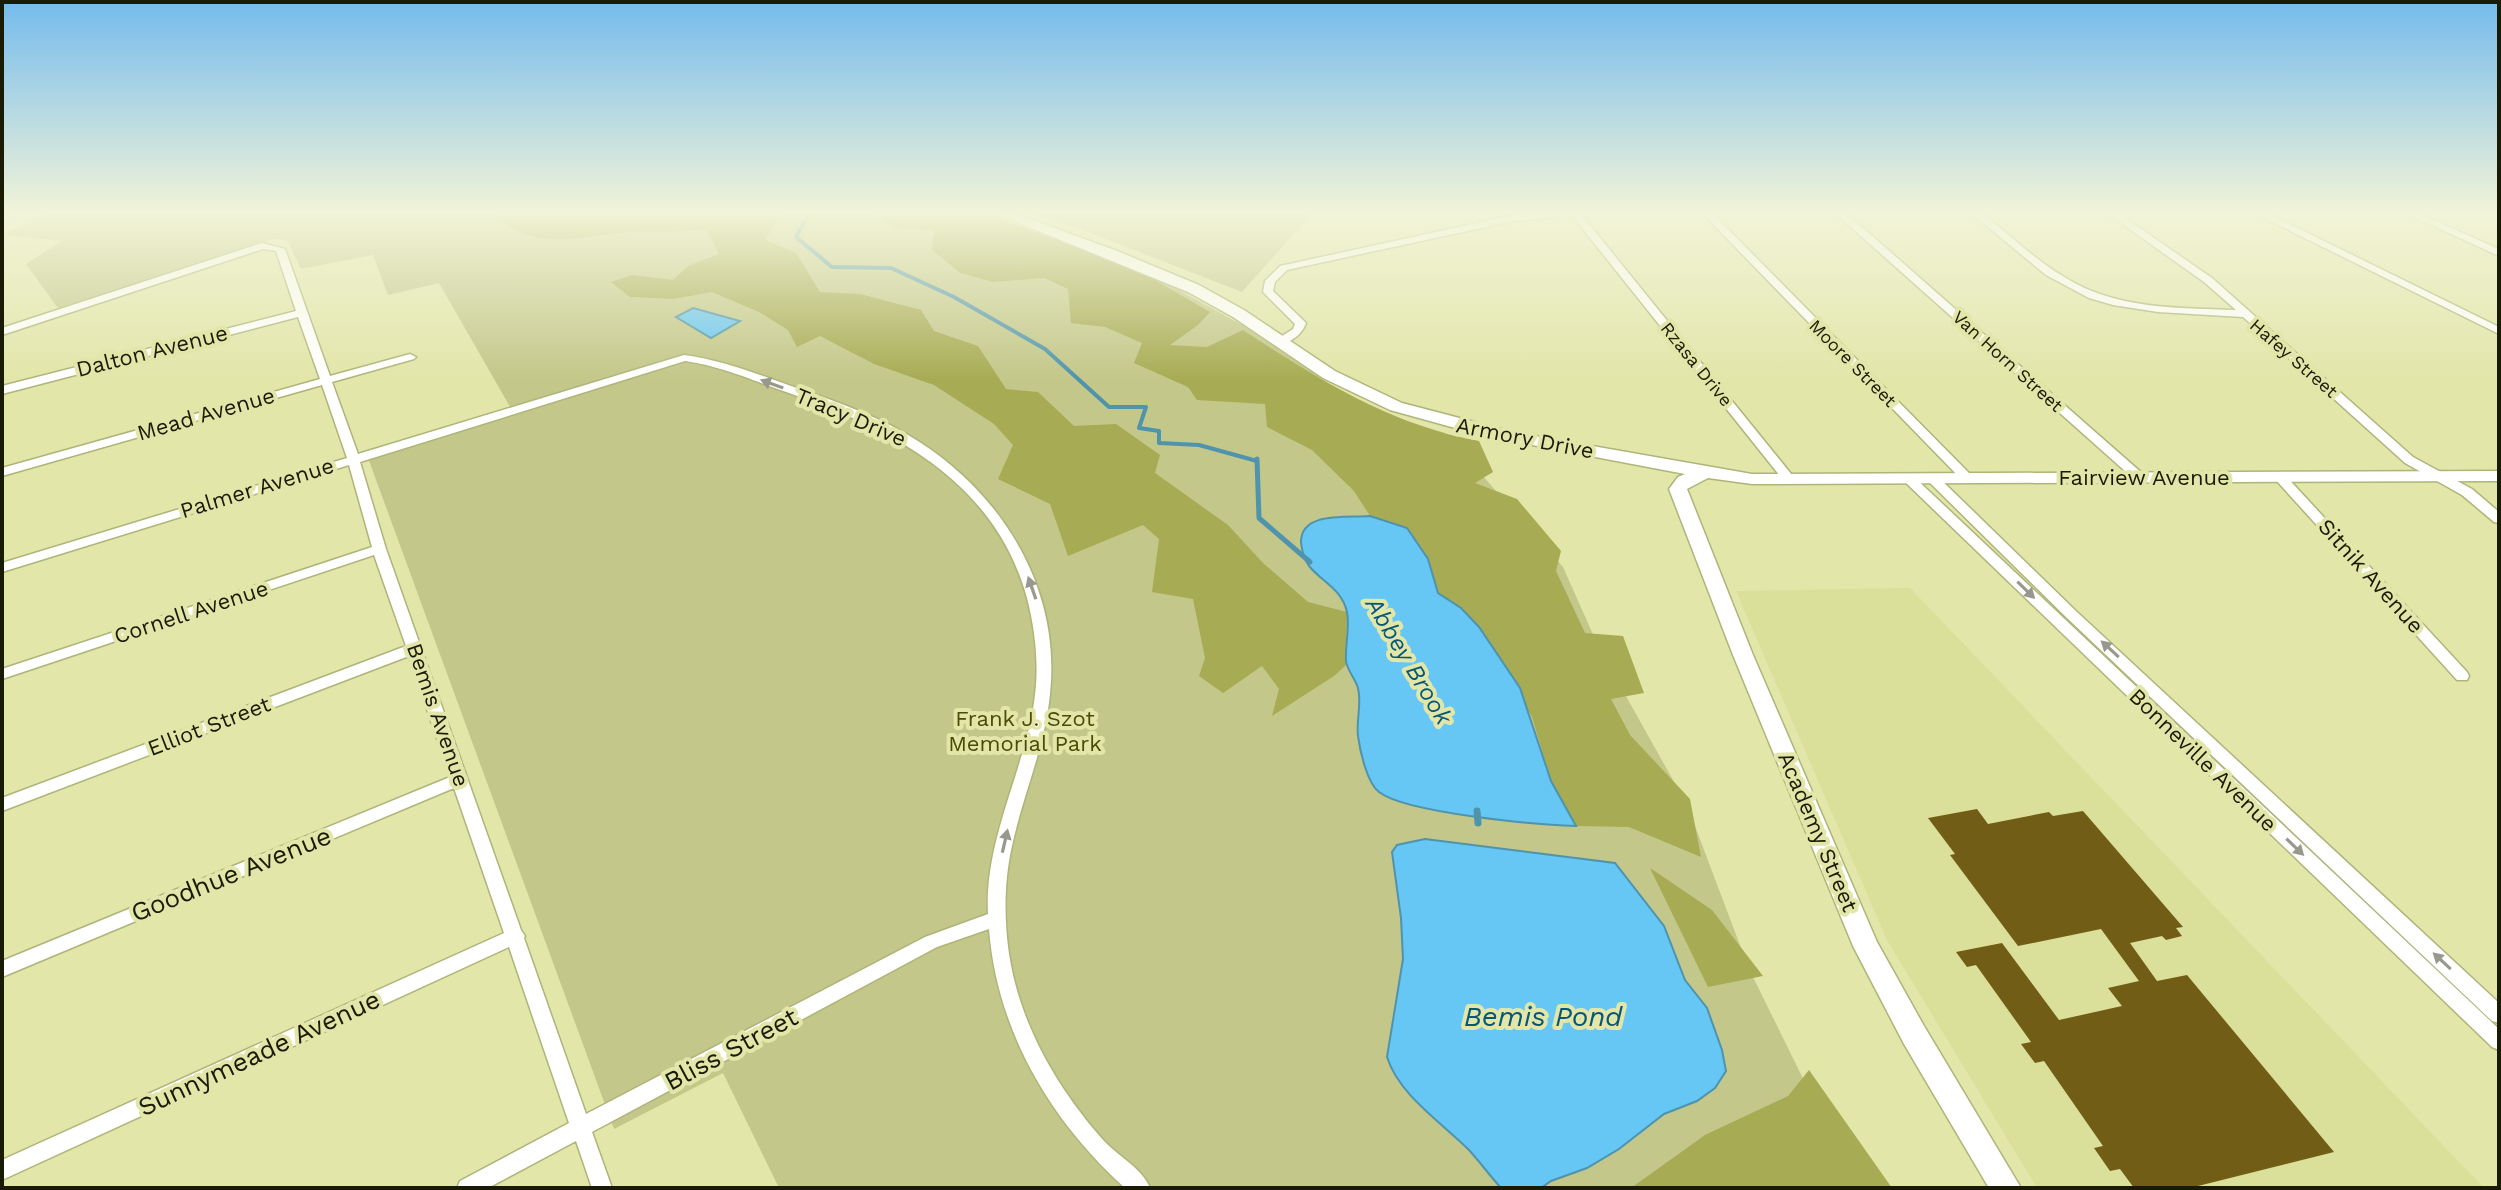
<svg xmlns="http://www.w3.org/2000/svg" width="2501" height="1190" font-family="'Work Sans',sans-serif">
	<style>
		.built { fill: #dadf99 }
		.green { fill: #c3c789 }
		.forest { fill: #a7ab53 }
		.water { fill: #66c6f4; stroke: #4f93ac; stroke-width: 2 }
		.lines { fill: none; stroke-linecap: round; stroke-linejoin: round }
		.stream-far2 { stroke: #4f93ac; stroke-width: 4 }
		.stream-far1 { stroke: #4f93ac; stroke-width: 5 }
		.stream { stroke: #4f93ac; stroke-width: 7 }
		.building { fill: #725d17 }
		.street-casing { stroke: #afb478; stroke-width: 3 }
		.secondary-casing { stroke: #afb478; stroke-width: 3 }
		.street { fill: #fff; fill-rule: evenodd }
		.secondary { fill: #fff; fill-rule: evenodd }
		.oneway { fill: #98988e }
		.labels { text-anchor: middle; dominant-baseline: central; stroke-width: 8; stroke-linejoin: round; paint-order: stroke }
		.far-street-label { font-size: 18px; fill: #1a1b04; stroke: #e2e6a9 }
		.street-label { font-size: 22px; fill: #1a1b04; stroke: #e2e6a9 }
		.park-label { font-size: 22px; fill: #4a4c06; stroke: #e2e6a9 }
		.water-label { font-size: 24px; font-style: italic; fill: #075877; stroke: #e2e6a9 }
		.near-street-label { font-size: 26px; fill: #1a1b04; stroke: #e2e6a9 }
		.near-water-label { font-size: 28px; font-style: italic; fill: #075877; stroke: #e2e6a9 }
	</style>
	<rect width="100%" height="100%" fill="#e2e6a9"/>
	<!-- built -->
	<polygon class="built" points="1910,588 2484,1188 2037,1188 1887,940 1736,591"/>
	<!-- green -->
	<g class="green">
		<polygon points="155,213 978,213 1123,264 1177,289 1244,326 1338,390 1403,420 1445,433 1563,567 1599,648 1687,805 1749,969 1857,1188 779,1188 723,1073 614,1129 368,458 513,412 439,283 388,295 373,255 301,269 288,241 275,239 58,308 26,264 62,241 4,235 40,215"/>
		<polygon points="1029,213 1312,213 1242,292 1088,232"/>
	</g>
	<!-- forest -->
	<g class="forest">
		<path d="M496 213H782L765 240 796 253 820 292 860 294 921 310 934 331 978 346 1006 389 1038 392 1074 426 1116 424 1160 455 1155 473 1228 525 1263 563 1308 602 1347 612 1346 665 1334 676 1272 716 1279 689 1262 666 1223 693 1199 676 1205 658 1193 599 1152 592 1159 539 1143 525 1068 556 1050 504 998 479 1013 445 994 424 934 385 874 364 820 336 797 347 788 330 759 312 712 292 673 299 630 297 611 282 632 275 673 280 688 266 719 254 707 230C682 232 657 231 632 232 590 235 524 254 496 213Z"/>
		<path d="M876 213H983L1131 266 1210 312 1198 325 1170 345 1207 347 1243 330C1318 379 1390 425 1479 441L1493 472 1475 483 1517 499 1561 551 1556 571 1585 633 1623 636 1644 693 1611 699 1630 735 1690 799 1701 857 1629 827 1576 826 1551 781 1532 717 1479 627 1461 608 1438 593 1428 559 1407 528 1370 516 1354 491 1312 450 1267 427 1265 404 1197 400 1188 387 1134 363 1142 343 1105 327 1071 323 1068 289 1044 278 993 282 960 273 932 250 934 230 892 228Z"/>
		<polygon points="1650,868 1712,910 1763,976 1708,987"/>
		<polygon points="1809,1070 1892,1188 1631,1188 1705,1135 1788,1096"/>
	</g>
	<!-- water -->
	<g class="water">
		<polygon points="693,308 740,321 711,338 676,317"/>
		<path d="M1370 516 1407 528 1428 559 1438 593 1461 608 1479 627 1520 688 1551 781 1576 826C1538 825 1406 813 1379 792 1367 783 1360 751 1358 736 1356 720 1362 704 1358 688 1355 678 1347 670 1346 661 1345 645 1350 627 1347 612 1342 589 1322 582 1309 566 1304 559 1302 551 1301 543 1300 511 1347 518 1370 516Z"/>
		<path d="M1425 839 1615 863 1664 926 1685 980 1707 1008 1722 1050 1726 1071 1715 1088 1697 1101 1664 1114 1619 1149 1587 1168 1551 1181 1541 1188H1501C1490 1176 1480 1162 1469 1150 1441 1122 1399 1095 1387 1057L1403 959 1401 918 1392 852 1397 845Z"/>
	</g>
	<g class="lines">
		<!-- stream-far2 -->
		<polyline class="stream-far2" points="809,213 796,237 832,267 891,268 954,297 1045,349 1109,407 1146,407 1139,428 1159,431 1159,443 1199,445 1257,461"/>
		<!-- stream-far1 -->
		<polyline class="stream-far1" points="1257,459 1259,518 1310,562"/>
		<!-- stream -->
		<polyline class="stream" points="1477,811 1478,823"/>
	</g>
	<!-- building -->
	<polygon class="building" points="1977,809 1988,824 2049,812 2053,816 2083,811 2183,927 2176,928 2182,936 2166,940 2162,936 2130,943 2157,981 2187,975 2334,1152 2190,1188 2134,1188 2120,1169 2110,1171 2094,1148 2103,1146 2044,1061 2035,1063 2021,1044 2031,1042 1976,965 1967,967 1956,952 2002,943 2059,1020 2122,1006 2108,988 2139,981 2101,929 2018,946 1950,855 1955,854 1928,818"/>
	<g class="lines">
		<!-- street casing -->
		<g class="street-casing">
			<g id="street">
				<path d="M1536 213H1566L1561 216 1509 222 1287 270 1275 282 1273 291 1306 323C1302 335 1289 345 1276 343L1274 341 1293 329 1295 324 1263 292 1265 281 1280 266 1509 216Z"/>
				<polygon points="1570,213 1580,213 1792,475 1794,478 1792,481 1784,481"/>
				<polygon points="1702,213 1712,213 1970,474 1972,477 1970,480 1962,480"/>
				<polygon points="1835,213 1846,213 2143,474 2145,477 2143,480 2135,480"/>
				<path d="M1971 213H1982C2010 235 2035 260 2066 278 2115 309 2179 308 2236 310L2204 282 2107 213H2118L2212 278 2413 457 2472 489 2499 512V523L2494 522 2462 495 2405 463 2243 317 2158 312 2113 305 2089 298 2046 275Z"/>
				<polygon points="2254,213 2267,213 2499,327 2499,334"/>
				<polygon points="2405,213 2418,213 2499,249 2499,256"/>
				<path d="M262 243 285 249 330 376 410 354 416 357 414 359 332 382 358 454 684 355C722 360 757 374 794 387 838 402 883 418 921 443 1005 498 1061 591 1050 694 1045 747 1023 794 1012 846 1004 881 1004 919 1009 954 1020 1025 1057 1088 1104 1141 1118 1156 1143 1169 1150 1188H1125C1050 1120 997 1031 989 929L937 947 592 1132 612 1188H592L576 1141 488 1188H457L460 1181 569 1123 509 947 2 1180V1160L504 933 454 788 2 977V961L450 777 409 656 2 811V798L406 646 374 555 2 679V669L372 547 349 465 2 572V563L347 458 322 385 2 476V468L320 379 298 317 2 394V386L296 311 276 251 263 249 2 335V328ZM685 361C721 366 754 381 789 393 895 430 995 482 1027 598 1035 629 1039 663 1035 695 1026 769 984 838 988 914L925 937 586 1114 524 938 525 936 521 930 386 549 360 462Z"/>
				<polygon points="2279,472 2283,473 2467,672 2469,676 2467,680 2457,680 2275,479 2273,476"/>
				<polygon points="1908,474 1912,475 2499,1029 2499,1050 2492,1047 1904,481 1902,478 1904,475"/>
				<polygon points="1932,474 1936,475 2077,612 2499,1003 2499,1023 2492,1021 2067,618 1928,481 1926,478 1928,475"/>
			</g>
		</g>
		<!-- secondary casing -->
		<g class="secondary-casing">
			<g id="secondary">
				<polygon points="2,213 19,213 2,222"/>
				<polygon points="994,213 1014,213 1117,251 1199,285 1244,310 1335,371 1402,403 1513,432 1752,474 2499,471 2499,481 1752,484 1708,478 1687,489 1753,655 1877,942 1924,1026 2021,1188 1989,1188 1904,1044 1853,946 1733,655 1669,489 1678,477 1685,474 1484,436 1390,410 1323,378 1233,317 1188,292"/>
			</g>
		</g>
		<!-- street -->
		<use href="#street" class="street"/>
		<!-- secondary -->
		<use href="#secondary" class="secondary"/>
	</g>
	<!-- one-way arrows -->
	<defs><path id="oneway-solid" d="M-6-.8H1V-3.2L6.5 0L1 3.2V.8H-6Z" transform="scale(2)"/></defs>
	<g class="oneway">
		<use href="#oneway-solid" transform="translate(772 384) rotate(-160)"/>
		<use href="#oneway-solid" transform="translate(1032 588) rotate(-109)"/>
		<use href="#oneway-solid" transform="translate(2026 590) rotate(44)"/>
		<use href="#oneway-solid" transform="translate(2110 649) rotate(-137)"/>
		<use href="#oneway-solid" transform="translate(1005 841) rotate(-77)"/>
		<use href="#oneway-solid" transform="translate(2295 847) rotate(44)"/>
		<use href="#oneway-solid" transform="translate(2442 961) rotate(-137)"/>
	</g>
	<!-- sky -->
	<linearGradient id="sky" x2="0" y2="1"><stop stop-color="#74bbed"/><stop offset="0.56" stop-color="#f2f4d8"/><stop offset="1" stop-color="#f2f4d8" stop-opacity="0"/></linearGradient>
	<rect width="2501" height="380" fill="url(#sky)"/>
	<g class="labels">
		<!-- far-street labels -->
		<g class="far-street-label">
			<text transform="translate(2294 358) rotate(41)">Hafey Street</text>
			<text transform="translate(2008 361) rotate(42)">Van Horn Street</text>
			<text transform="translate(1853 363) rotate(45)">Moore Street</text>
			<text transform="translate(1697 364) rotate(51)">Rzasa Drive</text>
		</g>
		<!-- street labels -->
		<g class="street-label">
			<text transform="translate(152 351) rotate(-14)">Dalton Avenue</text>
			<text transform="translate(206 414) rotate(-16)">Mead Avenue</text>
			<text transform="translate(851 417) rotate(23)">Tracy Drive</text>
			<text transform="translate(1525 438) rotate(11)">Armory Drive</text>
			<text x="2144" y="477">Fairview Avenue</text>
			<text transform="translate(257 488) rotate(-17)">Palmer Avenue</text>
			<text transform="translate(2371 576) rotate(48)">Sitnik Avenue</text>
			<text transform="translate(191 612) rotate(-18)">Cornell Avenue</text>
			<text transform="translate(438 715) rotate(71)">Bemis Avenue</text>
			<text transform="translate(209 726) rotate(-21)">Elliot Street</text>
			<text transform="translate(2203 760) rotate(44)">Bonneville Avenue</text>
			<text transform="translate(1818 832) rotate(67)">Academy Street</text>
		</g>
		<!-- park labels -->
		<g class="park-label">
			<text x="1025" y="718">Frank J. Szot<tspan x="1025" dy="25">Memorial Park</tspan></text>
		</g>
		<!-- water labels -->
		<g class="water-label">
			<text transform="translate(1409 661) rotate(59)">Abbey Brook</text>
		</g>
		<!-- near-street labels -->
		<g class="near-street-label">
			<text transform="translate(231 874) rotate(-22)">Goodhue Avenue</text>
			<text transform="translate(731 1049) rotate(-28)">Bliss Street</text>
			<text transform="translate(259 1053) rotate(-25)">Sunnymeade Avenue</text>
		</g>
		<!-- near-water labels -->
		<g class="near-water-label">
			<text x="1543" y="1016">Bemis Pond</text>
		</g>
	</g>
	<!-- border -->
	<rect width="2501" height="1190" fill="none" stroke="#1a1b04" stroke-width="8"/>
</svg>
